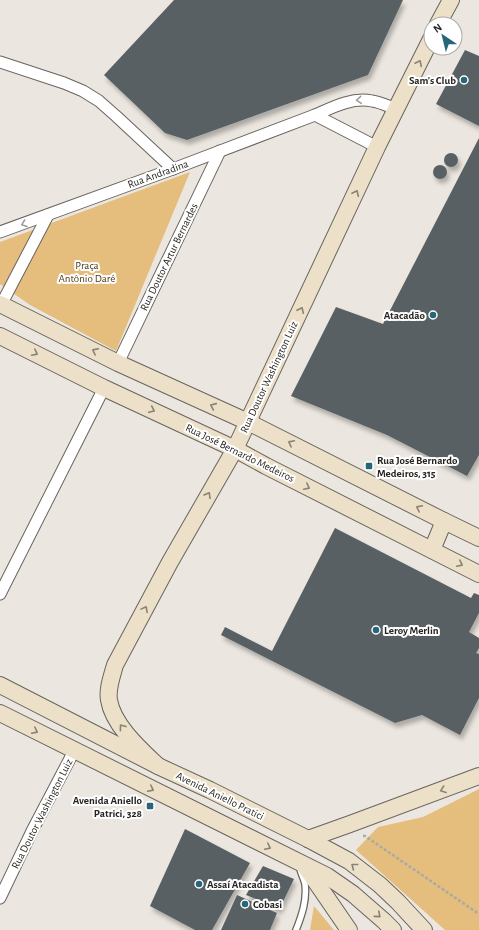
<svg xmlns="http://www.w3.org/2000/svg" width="479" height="930" font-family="'Alegreya Sans',sans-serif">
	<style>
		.green { fill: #e5be7e }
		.building { fill: #596163; filter: url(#shadow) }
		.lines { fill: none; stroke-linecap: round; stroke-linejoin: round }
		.lane-casing { stroke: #68645e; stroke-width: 8 }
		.street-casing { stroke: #68645e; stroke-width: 13 }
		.secondary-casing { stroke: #68645e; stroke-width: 18 }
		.path { stroke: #aca8a2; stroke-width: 2.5; stroke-dasharray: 3 2; stroke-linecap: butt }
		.lane { stroke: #fff; stroke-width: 5.5 }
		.street { stroke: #fff; stroke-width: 11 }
		.secondary { stroke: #ede0c8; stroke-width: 16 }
		.oneway { stroke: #8a8275 }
		.oneway2 { stroke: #9e9d9c }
		.poi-dot { fill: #25667a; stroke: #fff; stroke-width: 1.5 }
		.labels { text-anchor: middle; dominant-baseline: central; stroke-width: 4; stroke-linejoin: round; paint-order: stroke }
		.poi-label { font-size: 11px; font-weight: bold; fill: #272522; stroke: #fff; text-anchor: start }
		.street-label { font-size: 11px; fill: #272522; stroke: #fff }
		.park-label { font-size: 11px; fill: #4d3810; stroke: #fff }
	</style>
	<defs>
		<filter id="shadow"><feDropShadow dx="2.5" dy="4.5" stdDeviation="2" flood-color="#0004"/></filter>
	</defs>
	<rect width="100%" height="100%" fill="#ebe6df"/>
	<!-- green -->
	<g class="green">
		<polygon points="190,172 116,351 30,305 0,284 0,242"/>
		<polygon points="479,789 479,930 445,930 356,850 378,827 423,817"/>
		<polygon points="314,906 334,930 310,930"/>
	</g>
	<!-- building -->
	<g class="building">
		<polygon points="174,0 403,0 368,75 187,140 165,133 104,75"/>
		<polygon points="465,50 479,56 479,126 436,104"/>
		<polygon points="479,138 479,455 467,476 387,435 291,396 336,307 383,324"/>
		<circle cx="451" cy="160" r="7"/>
		<circle cx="440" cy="172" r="7"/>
		<polygon points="335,528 471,598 474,593 479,595 479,613 469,632 479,638 479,648 476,653 479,654 479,698 460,735 422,715 395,723 221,635 225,627 272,651"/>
		<polygon points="185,829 250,863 212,930 195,930 150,906"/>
		<polygon points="263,866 294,879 279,910 261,901 246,895"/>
		<polygon points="237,895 277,913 270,930 221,930"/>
	</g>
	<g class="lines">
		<!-- lane casing -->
		<g class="lane-casing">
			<path id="lane" d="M296 930C302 915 307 900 305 884 304 879 301 874 300 869"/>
		</g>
		<!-- street casing -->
		<g class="street-casing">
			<g id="street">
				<polyline points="0,62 64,83 83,91 99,101 116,116 173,169"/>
				<polyline points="315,115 377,147"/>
				<path d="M0 232 173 169 315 115C333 107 352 97 372 101 380 102 388 106 396 109"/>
				<polyline points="1,305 48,215"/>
				<polyline points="118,363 220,151"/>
				<polyline points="0,594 104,388"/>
				<polyline points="0,898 32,831 74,751"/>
			</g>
		</g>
		<!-- secondary casing -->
		<g class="secondary-casing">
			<g id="secondary">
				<polyline points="438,24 451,0"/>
				<polyline points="0,304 118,363 248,422 444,521 479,538"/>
				<polyline points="0,336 104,388 235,449 266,466 479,574"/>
				<polyline points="432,550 444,521"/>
				<polyline points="0,685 158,766 210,790 308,839 349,861 380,885 398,902 424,930"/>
				<polyline points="0,713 327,876 353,894 384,921 393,930"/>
				<path d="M158 766C140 749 113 725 109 700 107 689 112 676 115 665L170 562 235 449 377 147 431 39"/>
				<polyline points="308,839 350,824 479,776"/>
				<polyline points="305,866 349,930"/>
			</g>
		</g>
		<!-- path -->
		<polyline class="path" points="363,836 365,836 479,914"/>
		<!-- lane -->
		<use href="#lane" class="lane"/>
		<!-- street -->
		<use href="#street" class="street"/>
		<!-- secondary -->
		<use href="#secondary" class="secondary"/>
	</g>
	<!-- one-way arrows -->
	<defs><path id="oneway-chevron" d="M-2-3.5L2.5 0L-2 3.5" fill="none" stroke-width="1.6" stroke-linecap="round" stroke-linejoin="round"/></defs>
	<g class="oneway">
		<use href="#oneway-chevron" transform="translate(419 63) rotate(-63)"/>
		<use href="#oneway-chevron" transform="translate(356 193) rotate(-65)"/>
		<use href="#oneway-chevron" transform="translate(301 310) rotate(-65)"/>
		<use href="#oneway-chevron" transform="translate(95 351) rotate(-153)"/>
		<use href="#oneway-chevron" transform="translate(35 353) rotate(27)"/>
		<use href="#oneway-chevron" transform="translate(213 406) rotate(-156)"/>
		<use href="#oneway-chevron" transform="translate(152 410) rotate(25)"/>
		<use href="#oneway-chevron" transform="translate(291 443) rotate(-153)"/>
		<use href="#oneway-chevron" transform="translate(307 487) rotate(27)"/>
		<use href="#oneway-chevron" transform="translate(208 495) rotate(-60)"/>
		<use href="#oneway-chevron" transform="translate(419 508) rotate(-153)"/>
		<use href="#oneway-chevron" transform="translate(460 564) rotate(27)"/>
		<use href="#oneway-chevron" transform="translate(145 609) rotate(-62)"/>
		<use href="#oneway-chevron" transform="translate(122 727) rotate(-126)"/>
		<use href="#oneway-chevron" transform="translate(35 731) rotate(27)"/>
		<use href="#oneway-chevron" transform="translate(151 789) rotate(26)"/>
		<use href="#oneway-chevron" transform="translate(443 790) rotate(160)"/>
		<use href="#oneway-chevron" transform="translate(268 847) rotate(26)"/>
		<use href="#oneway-chevron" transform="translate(354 866) rotate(-142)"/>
		<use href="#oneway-chevron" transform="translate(378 915) rotate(41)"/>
	</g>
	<g class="oneway2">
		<use href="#oneway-chevron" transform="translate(359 100) rotate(175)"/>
		<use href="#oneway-chevron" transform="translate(24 224) rotate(160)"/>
	</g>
	<!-- markers -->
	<g class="poi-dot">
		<circle cx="464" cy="80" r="4"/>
		<circle cx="433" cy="315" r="4"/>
		<rect x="365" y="462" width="8" height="8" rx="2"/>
		<circle cx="376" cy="630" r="4"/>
		<rect x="146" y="802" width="8" height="8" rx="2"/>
		<circle cx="199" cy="884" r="4"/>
		<circle cx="245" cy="904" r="4"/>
	</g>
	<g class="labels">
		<!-- poi labels -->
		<g class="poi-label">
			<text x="456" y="80" text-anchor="end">Sam's Club</text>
			<text x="425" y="315" text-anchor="end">Atacadão</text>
			<text x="377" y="460">Rua José Bernardo<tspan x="377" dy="13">Medeiros, 315</tspan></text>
			<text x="384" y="630">Leroy Merlin</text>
			<text x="142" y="800" text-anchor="end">Avenida Aniello<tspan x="142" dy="13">Patrici, 328</tspan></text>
			<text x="207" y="884">Assaí Atacadista</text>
			<text x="253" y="904">Cobasi</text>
		</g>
		<!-- street labels -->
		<g class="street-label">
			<text transform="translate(158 174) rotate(-20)">Rua Andradina</text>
			<text transform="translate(169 257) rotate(-64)">Rua Doutor Artur Bernardes</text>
			<text transform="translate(269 377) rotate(-65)">Rua Doutor Washington Luiz</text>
			<text transform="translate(240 453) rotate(26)">Rua José Bernardo Medeiros</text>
			<text transform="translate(220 796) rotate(26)">Avenida Aniello Pratici</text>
			<text transform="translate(42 814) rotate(-63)">Rua Doutor Washington Luiz</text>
		</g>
		<!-- park labels -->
		<g class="park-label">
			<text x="87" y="265">Praça<tspan x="87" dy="13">Antônio Daré</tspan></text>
		</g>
	</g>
	<!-- north arrow -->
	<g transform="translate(443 36) rotate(325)"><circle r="19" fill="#ffffff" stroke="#a9a8a7"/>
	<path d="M0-3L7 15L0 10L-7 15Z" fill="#25667a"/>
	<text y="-6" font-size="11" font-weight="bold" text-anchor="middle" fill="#272522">N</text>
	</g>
</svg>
